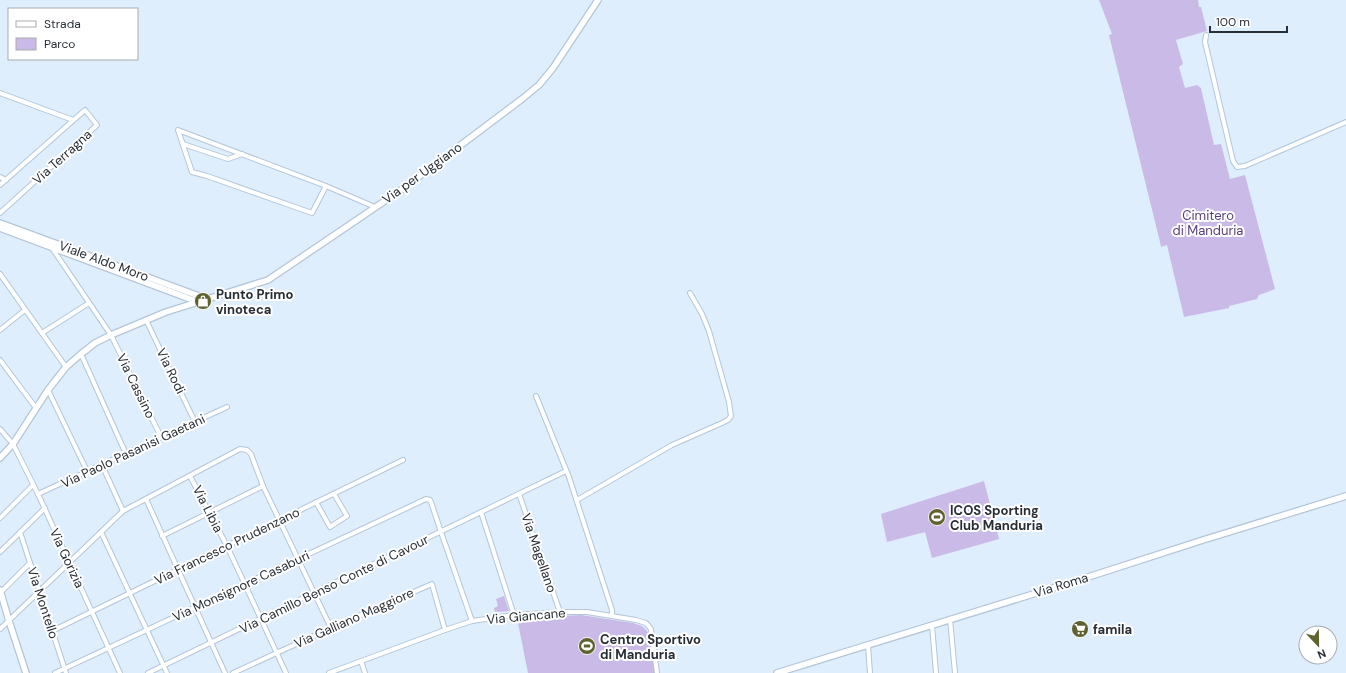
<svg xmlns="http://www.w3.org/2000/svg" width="1346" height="673" font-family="'DM Sans',sans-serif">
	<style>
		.green { fill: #cabae7 }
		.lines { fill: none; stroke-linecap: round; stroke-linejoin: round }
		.street-casing { stroke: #b3c6d8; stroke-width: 6 }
		.secondary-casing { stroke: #b3c6d8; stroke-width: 8 }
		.street { stroke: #fff; stroke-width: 4 }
		.secondary { stroke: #fff; stroke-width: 5.5 }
		.labels { text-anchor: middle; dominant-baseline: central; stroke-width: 4; stroke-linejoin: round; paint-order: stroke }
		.street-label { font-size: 13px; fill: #272e35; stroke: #fff }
		.park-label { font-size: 13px; fill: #573e79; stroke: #fff }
		.poi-label { font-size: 13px; font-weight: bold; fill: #272e35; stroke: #fff; text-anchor: start }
	</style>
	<rect width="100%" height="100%" fill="#dfeefd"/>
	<!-- green -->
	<g class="green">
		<polygon points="1099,0 1198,0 1199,7 1201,7 1207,31 1176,40 1183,64 1179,67 1185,88 1197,85 1201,88 1214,145 1221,144 1230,179 1245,175 1275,289 1259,295 1257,299 1229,306 1229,308 1184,317 1167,245 1161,247 1161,246 1109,35 1112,34"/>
		<polygon points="984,481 999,539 932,558 925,532 887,542 881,514"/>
		<polygon points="504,596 509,611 495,612 494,608 498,606 496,599"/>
		<polygon points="581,615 633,623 642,626 647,631 651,639 655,673 528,673 517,618"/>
	</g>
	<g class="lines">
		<!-- street casing -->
		<g class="street-casing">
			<g id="street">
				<polyline points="1206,35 1205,42 1233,161 1237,167 1245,166 1346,122"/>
				<polyline points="0,93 73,120"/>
				<polyline points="183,144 228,159 242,154"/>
				<polyline points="0,177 6,180"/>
				<polyline points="0,185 85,110 97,125 0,213"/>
				<polyline points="326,186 178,130 192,172 207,176 312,213 326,186 375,207"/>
				<polyline points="52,248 111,335 161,437"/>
				<polyline points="0,274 66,367"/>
				<polyline points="146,320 195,422"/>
				<polyline points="0,330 25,310"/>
				<polyline points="42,333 89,303"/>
				<polyline points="81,354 126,454"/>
				<polyline points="0,360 36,408"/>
				<polyline points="48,390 87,471"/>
				<polyline points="536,396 569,477 612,610 612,616"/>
				<polyline points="0,429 13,444 38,494 120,673"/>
				<polyline points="102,465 123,511"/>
				<polyline points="190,476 227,546 261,619 286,673"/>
				<polyline points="38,494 227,407"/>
				<polyline points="519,494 560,612"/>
				<polyline points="146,499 225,673"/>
				<polyline points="577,500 672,445 722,423 728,420 731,416 729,402 709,331 702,314 690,293"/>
				<polyline points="316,502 330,527 347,516 334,494"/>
				<polyline points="481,512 514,615"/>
				<polyline points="0,518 33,485"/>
				<polyline points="20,532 66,673"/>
				<polyline points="101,532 167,673"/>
				<polyline points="162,536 263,486"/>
				<polyline points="0,552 45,508"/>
				<polyline points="0,593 30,563"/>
				<polyline points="950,619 955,673"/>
				<polyline points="932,625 936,673"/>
				<polyline points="0,629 123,511 240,449 247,450 251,454 263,486 331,628"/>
				<polyline points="52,631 403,460"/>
				<polyline points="868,645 870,673"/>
				<polyline points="361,661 365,673"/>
				<polyline points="55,673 426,499 430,500 431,502 441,532 472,621"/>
				<polyline points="148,673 566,471"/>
				<polyline points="233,673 331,628 432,584 445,630"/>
				<polyline points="329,673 445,630 472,621 514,615 560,612 587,612 636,620 646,623 651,629 657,673"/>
			</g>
		</g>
		<!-- secondary casing -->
		<g class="secondary-casing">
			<g id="secondary">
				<polyline points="0,223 207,299"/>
				<polyline points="0,228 198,302"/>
				<polyline points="0,458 13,444 48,390 66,367 81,354 95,343 111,335 166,312 268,280 401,190 522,99 539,85 553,68 598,0"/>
				<polyline points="0,590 9,621 26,673"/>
				<polyline points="777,673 1082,579 1203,540 1346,496"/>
			</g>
		</g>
		<!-- street -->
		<use href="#street" class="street"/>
		<!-- secondary -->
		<use href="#secondary" class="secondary"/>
	</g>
	<!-- icons -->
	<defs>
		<g id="shop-disc" transform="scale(0.9)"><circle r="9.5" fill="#5f622f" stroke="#fff"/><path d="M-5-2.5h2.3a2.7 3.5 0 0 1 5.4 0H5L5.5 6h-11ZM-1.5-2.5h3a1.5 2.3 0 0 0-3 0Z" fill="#fff"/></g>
		<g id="stadium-disc" transform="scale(0.9)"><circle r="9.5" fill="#5f622f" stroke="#fff"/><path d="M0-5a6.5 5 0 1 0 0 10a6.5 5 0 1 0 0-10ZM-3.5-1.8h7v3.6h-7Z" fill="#fff"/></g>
		<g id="supermarket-disc" transform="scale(0.9)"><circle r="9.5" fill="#5f622f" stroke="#fff"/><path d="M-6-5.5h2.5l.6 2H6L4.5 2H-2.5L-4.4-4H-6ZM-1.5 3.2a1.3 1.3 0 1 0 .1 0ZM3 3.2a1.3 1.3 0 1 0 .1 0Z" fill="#fff"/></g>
	</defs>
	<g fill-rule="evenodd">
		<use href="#shop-disc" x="203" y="301"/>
		<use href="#stadium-disc" x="937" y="517"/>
		<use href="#supermarket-disc" x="1080" y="629"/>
		<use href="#stadium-disc" x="587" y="646"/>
	</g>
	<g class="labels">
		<!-- street labels -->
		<g class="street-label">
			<text transform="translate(62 157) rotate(-42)">Via Terragna</text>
			<text transform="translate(422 173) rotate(-36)">Via per Uggiano</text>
			<text transform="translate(104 261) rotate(20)">Viale Aldo Moro</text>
			<text transform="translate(171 371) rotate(64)">Via Rodi</text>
			<text transform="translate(136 386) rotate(64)">Via Cassino</text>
			<text transform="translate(133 451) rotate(-25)">Via Paolo Pasanisi Gaetani</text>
			<text transform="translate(208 509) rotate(63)">Via Libia</text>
			<text transform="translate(227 546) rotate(-26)">Via Francesco Prudenzano</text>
			<text transform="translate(539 553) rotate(71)">Via Magellano</text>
			<text transform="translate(67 558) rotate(65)">Via Gorizia</text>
			<text transform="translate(334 584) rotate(-26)">Via Camillo Benso Conte di Cavour</text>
			<text transform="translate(1061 585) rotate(-17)">Via Roma</text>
			<text transform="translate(241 586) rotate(-25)">Via Monsignore Casaburi</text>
			<text transform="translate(43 603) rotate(72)">Via Montello</text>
			<text transform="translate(526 616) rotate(-5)">Via Giancane</text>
			<text transform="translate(354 618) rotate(-24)">Via Galliano Maggiore</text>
		</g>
		<!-- park labels -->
		<g class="park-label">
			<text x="1208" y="215">Cimitero<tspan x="1208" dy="15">di Manduria</tspan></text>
		</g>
		<!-- poi labels -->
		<g class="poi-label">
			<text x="216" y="294">Punto Primo<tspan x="216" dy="15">vinoteca</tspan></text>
			<text x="950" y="510">ICOS Sporting<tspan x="950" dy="15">Club Manduria</tspan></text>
			<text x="1093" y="629">famila</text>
			<text x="600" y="639">Centro Sportivo<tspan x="600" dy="15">di Manduria</tspan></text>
		</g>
	</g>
	<!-- legend -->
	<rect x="8" y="8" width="130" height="52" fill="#ffffff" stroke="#a9abae"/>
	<rect x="16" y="21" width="20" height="6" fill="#ffffff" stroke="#a9abae"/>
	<text x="44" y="28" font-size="12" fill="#272e35">Strada</text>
	<rect x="16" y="38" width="20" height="12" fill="#cabae7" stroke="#a9abae"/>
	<text x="44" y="48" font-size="12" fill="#272e35">Parco</text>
	<!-- north arrow -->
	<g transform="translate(1318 645) rotate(158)"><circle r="19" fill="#ffffff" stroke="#a9abae"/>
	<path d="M0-3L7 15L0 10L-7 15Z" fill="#5f622f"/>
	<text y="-6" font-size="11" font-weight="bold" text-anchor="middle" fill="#272e35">N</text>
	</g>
	<!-- scale -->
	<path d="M1210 26v6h77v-6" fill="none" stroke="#272e35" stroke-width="2"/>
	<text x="1216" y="26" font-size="12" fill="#272e35" stroke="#ffffff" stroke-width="3" paint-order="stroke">100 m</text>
</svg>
